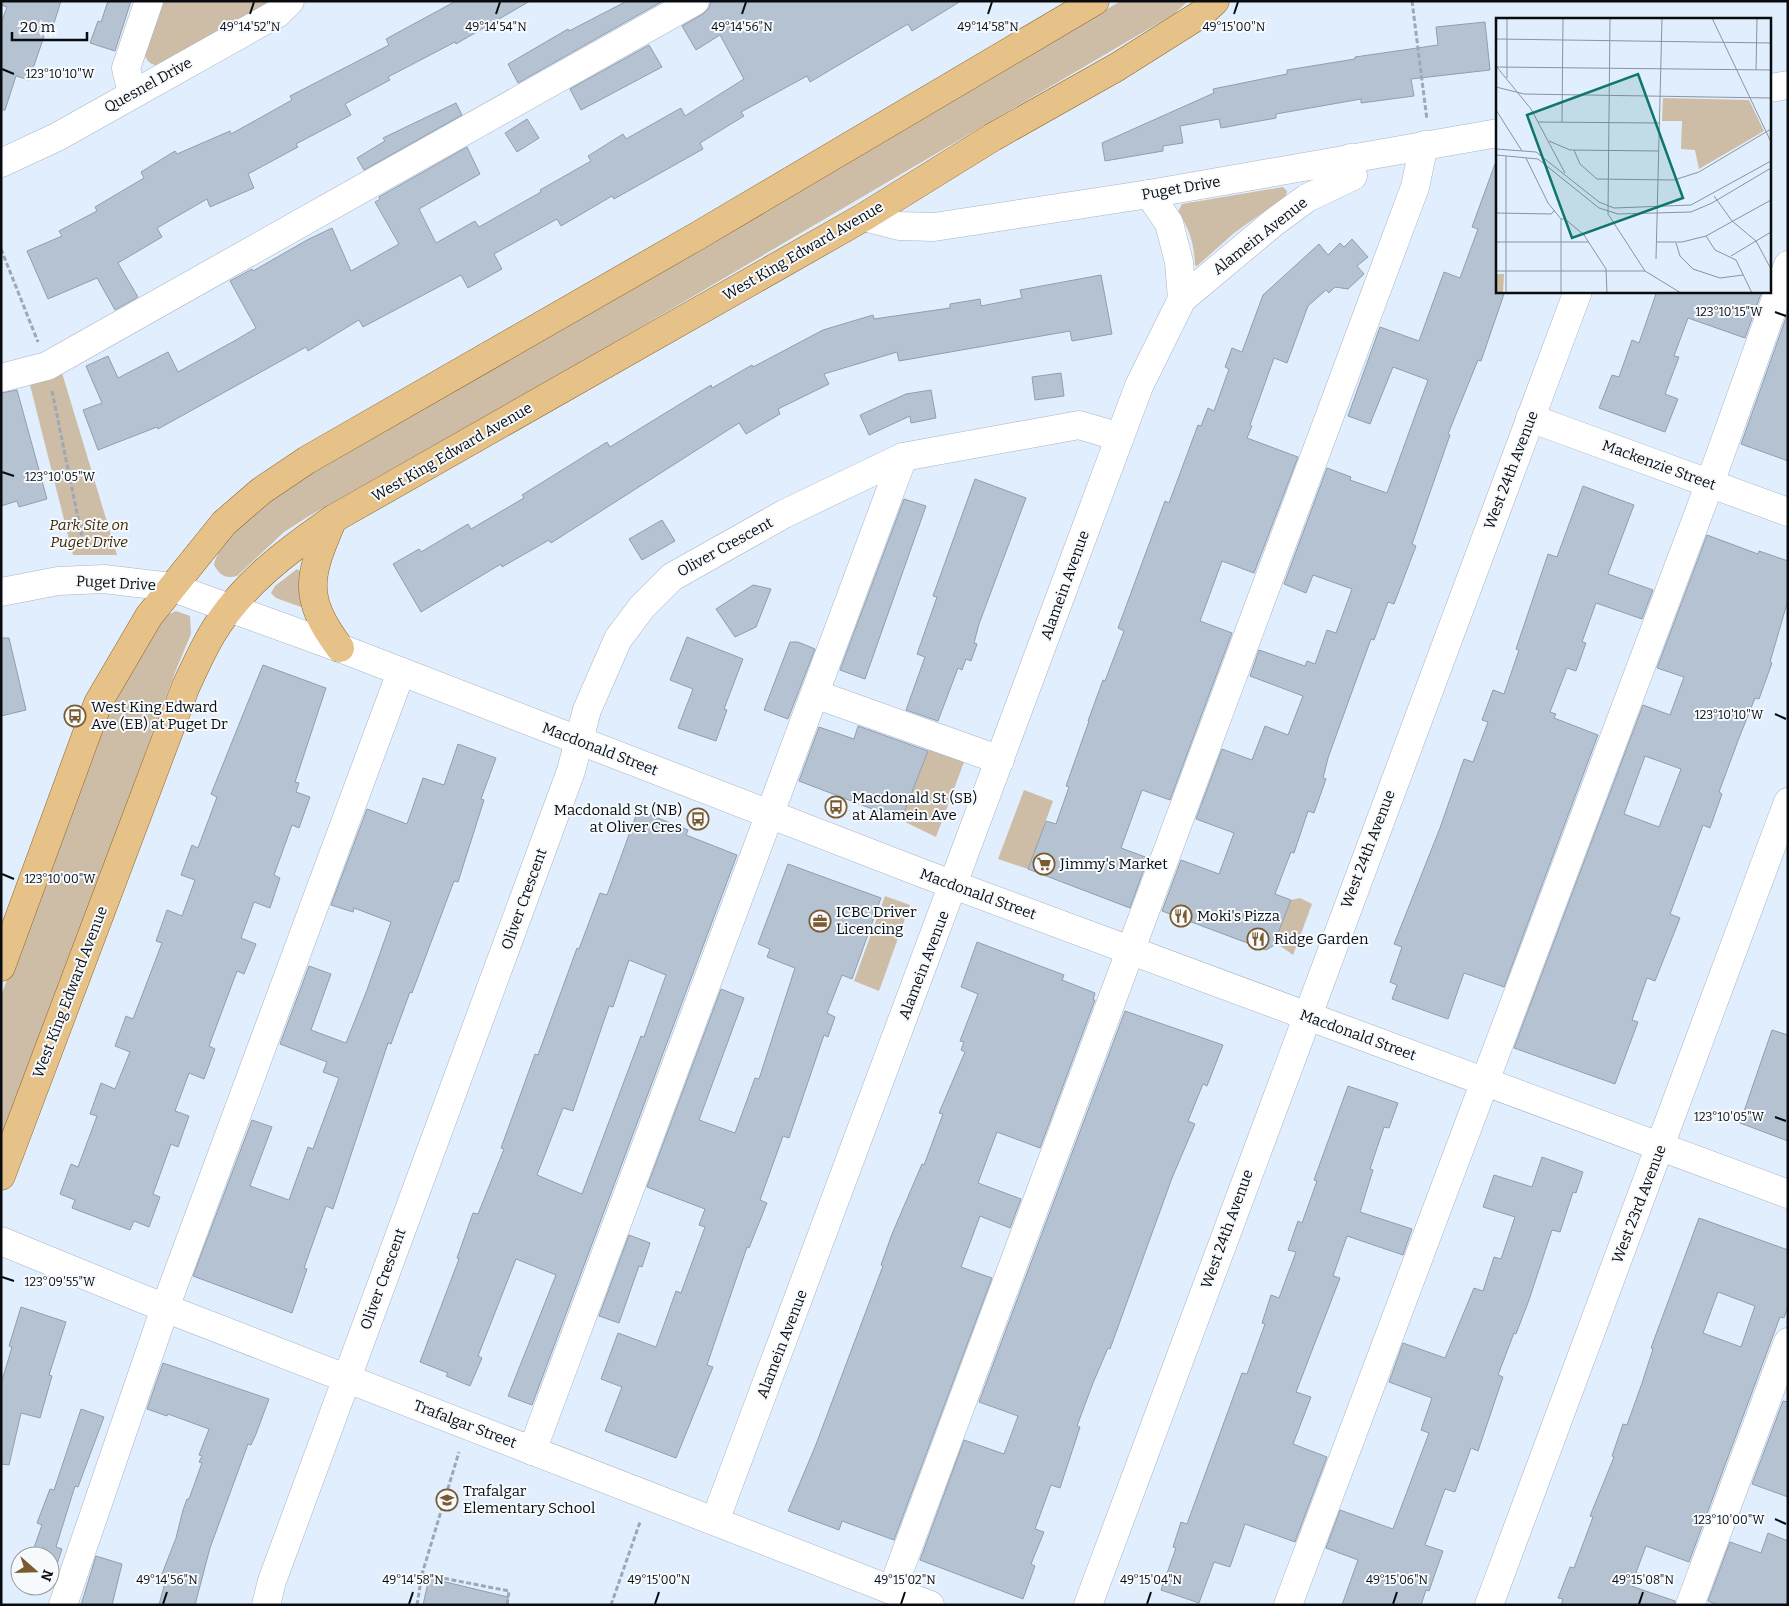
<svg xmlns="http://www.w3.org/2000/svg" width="1789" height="1606" font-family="Bitter,serif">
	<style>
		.green { fill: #cdbca6 }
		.building { fill: #b5c2d1; stroke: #919eac; fill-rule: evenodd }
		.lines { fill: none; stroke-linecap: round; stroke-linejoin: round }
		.minor-casing { stroke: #a7b4c3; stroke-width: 29 }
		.major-casing { stroke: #8d662a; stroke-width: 29 }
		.path { stroke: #9ea8b4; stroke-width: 3; stroke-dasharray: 5 2.5; stroke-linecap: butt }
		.minor { stroke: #fff; stroke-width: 28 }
		.major { stroke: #e6c188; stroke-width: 28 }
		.ticks { fill: none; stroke: #080c11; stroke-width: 2 }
		.labels { text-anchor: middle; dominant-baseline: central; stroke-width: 4; stroke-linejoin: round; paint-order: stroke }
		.street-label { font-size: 15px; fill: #080c11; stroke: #f7fafd }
		.park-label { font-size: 15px; font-style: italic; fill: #412a07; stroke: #f7fafd }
		.poi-label { font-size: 15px; fill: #080c11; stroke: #f7fafd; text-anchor: start }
		.inset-road { fill: none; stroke: #8a949f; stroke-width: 1 }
		.view { fill: #0f766e; fill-opacity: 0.15; stroke: #0f766e; stroke-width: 2.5 }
		.inset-edge { fill: none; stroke: #080c11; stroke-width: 2.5 }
		.ticks-label { font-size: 12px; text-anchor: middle; fill: #080c11; stroke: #f7fafd; stroke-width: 4; stroke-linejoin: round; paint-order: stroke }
	</style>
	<rect width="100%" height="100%" fill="#e1eefd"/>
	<!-- green -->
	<g class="green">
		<path d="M162 1H271L161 65C152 66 148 63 144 54Z"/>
		<path d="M1121 1H1188L1174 14 588 358 309 516 284 532 237 576C225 579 220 575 214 565 220 528 317 470 349 450Z"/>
		<path d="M1283 187 1287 191 1286 196 1234 233 1197 266 1195 265C1194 244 1190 229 1178 212L1182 204Z"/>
		<polygon points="62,373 117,555 73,555 30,385"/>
		<polygon points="297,569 301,572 303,605 301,607 276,598 271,593 275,586"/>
		<polygon points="176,611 190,616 191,634 176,670 8,1126 1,1138 1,996 101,729 115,699 163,617"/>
		<polygon points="933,739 967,754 936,837 901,820"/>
		<polygon points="1024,790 1053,801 1028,869 998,859"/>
		<polygon points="885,896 910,905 879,991 854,981"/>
		<polygon points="1300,898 1312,904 1293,955 1275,942 1291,900"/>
	</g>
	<!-- building -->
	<g class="building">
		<polygon points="1,1 61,1 54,23 49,22 29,80 16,76 5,110 1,110 1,23 7,7 1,5"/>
		<polygon points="108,1 131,1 115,51 90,43 98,21 101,22"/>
		<polygon points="456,1 530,1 456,44 455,42 388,77 390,80 345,104 351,115 296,144 298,147 248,174 254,188 210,207 207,199 157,228 162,237 118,263 138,297 115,310 97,278 48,299 27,251 62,236 59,231 97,211 95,207 144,178 141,172 175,151 177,154 230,131 231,134 292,100 290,96 389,45 386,39"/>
		<polygon points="627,1 663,1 518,83 508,64 568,29 569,31"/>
		<polygon points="711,1 961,1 912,31 908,24 810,82 807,76 741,112 744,116 700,143 703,149 614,199 612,196 561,226 557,219 494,254 502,269 468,288 461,275 363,327 359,320 308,351 306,347 158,429 157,427 98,450 83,410 102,403 86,366 108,356 118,378 168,352 178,372 236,340 256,328 230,281 243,274 252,269 253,271 307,240 332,228 351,271 399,244 375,202 380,199 379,197 467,147 480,174 419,209 436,243 475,221 479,227 541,192 540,190 591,161 588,156 623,134 626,139 681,108 685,116 744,79 720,35 696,50 682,26 703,14 709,8"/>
		<polygon points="1485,22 1490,70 1411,79 1414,96 1361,103 1361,99 1276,114 1276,118 1221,128 1219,119 1180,126 1183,143 1163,146 1163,151 1105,161 1102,143 1214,93 1213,89 1287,74 1287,70 1355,59 1355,57 1438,45 1436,27"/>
		<polygon points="649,45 662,67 581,110 570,89"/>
		<polygon points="456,103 462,115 364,170 357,158 385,141 383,138"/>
		<polygon points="527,119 539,138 517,152 505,133"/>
		<polygon points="1495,164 1498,164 1498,291 1504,294 1481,361 1478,360 1448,434 1450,435 1412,544 1416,546 1394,604 1388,602 1374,640 1371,639 1328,758 1323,778 1326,779 1314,813 1308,811 1294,853 1291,852 1275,894 1291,900 1273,946 1266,950 1162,911 1181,860 1219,874 1234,833 1196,819 1222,749 1252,760 1265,726 1288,735 1303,696 1250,676 1259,650 1305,666 1307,661 1315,664 1327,630 1336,633 1352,589 1313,575 1306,593 1284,584 1327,468 1351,477 1350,480 1387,493 1428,380 1393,367 1370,424 1348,416 1380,327 1419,341 1444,272 1460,278 1478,229 1472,227"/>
		<polygon points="1352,239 1368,257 1357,266 1364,274 1348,289 1335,287 1329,293 1326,290 1308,306 1287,363 1274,358 1250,425 1252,426 1247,438 1298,457 1254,573 1222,561 1200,621 1232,633 1170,800 1142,790 1121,848 1148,858 1130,908 1028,869 1046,821 1056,824 1069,787 1066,786 1089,721 1088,721 1103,680 1105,681 1124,631 1118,628 1165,501 1169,503 1198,425 1201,426 1208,408 1214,411 1229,369 1225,367 1232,348 1242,352 1263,295 1319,244 1328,255 1340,243 1344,247"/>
		<polygon points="1101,275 1112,334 1072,341 1070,331 899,361 897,352 824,374 829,384 778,409 780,414 746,434 739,423 551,543 549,540 502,567 501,564 421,612 393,564 419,549 421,552 468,524 471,529 524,498 522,495 607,442 610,447 711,385 712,388 752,365 753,367 823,330 873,315 874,319 950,308 950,304 980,299 981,306 1022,298 1020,290"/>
		<polygon points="1657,291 1762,291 1745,338 1688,318 1674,356 1679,357 1665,394 1678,399 1665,432 1599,408 1612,375 1619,377 1632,340 1639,343"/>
		<polygon points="1788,312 1788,461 1741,444"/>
		<polygon points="1061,373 1064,396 1035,400 1032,377"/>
		<polygon points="17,390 47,499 19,507 17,501 1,506 1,393"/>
		<polygon points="931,390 936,418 911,423 910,416 869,435 860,415 906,394"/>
		<polygon points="975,479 1026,498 979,624 974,643 977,644 971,661 966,659 962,670 958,668 938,721 906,710 925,657 917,654 937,597 933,596"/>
		<polygon points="1583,486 1634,505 1608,574 1653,590 1642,619 1596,603 1582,642 1586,643 1576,671 1567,668 1550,712 1556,714 1554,718 1598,735 1504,987 1464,973 1448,1019 1392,999 1397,985 1390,982 1402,947 1394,944 1440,828 1464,759 1473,762 1488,722 1482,720 1493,690 1504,694 1519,650 1516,649 1548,554 1557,557"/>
		<polygon points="904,499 926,506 865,679 840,670"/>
		<polygon points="662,520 675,541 642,560 629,539"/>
		<path d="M1707 535 1758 554 1759 551 1788 561V600L1770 662 1772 663 1759 699 1755 698 1739 738 1719 792 1722 794 1710 828 1703 825 1685 874 1670 914 1680 918 1655 981 1647 978 1632 1020 1638 1022 1615 1084 1514 1048 1643 705 1670 715 1684 677 1657 668ZM1645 756 1681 769 1659 827 1624 814Z"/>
		<polygon points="753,585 771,589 756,627 735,637 716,609"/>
		<polygon points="687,637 743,659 724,709 727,710 716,741 678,728 693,689 670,680"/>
		<polygon points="1,638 9,638 26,710 1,716"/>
		<polygon points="790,642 798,642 815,649 788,719 764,710"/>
		<polygon points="263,665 326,688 295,782 299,783 296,792 310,797 299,828 292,825 274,875 280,878 270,908 254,902 241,938 256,944 244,974 237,971 209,1046 215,1049 204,1079 189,1073 175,1111 189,1116 178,1147 171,1144 153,1194 160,1197 149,1227 134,1221 130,1230 72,1208 75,1200 60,1194 71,1164 78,1167 97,1116 90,1114 101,1083 115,1089 130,1052 115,1046 126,1016 133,1019 162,943 156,941 167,910 182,916 195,880 181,875 192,845 198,848 217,797 211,794"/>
		<polygon points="858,726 928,751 901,820 799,781 819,727 854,739"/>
		<polygon points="458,744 496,758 481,799 484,800 458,882 454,881 412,993 410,992 391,1044 388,1043 333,1209 326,1206 304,1268 307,1269 292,1313 193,1276 252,1120 272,1127 250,1186 289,1200 308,1147 313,1149 339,1078 323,1072 327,1062 280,1044 309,966 331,974 311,1030 346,1043 367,990 391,922 354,908 353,912 331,905 367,809 407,824 423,778 444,785"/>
		<path d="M638 810 688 830 686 835 737 855 532 1405 508 1396 556 1275 516 1259 478 1356 482 1358 470 1386 446 1376 448 1373 420 1362 459 1259 457 1258 473 1213 478 1214 504 1149 501 1148 521 1093 535 1054 538 1055 577 948 579 949 600 893 607 895ZM629 960 666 975 644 1037 641 1036 582 1194 537 1175 563 1108 573 1111 609 1006 613 1007Z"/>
		<polygon points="788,864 881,898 852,979 842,975 827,1013 835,1017 828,1037 824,1035 789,1138 783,1136 760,1200 767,1203 749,1248 747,1247 707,1365 713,1367 676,1458 605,1431 622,1387 601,1379 618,1333 656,1347 676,1291 681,1293 705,1227 699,1225 705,1209 647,1187 721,989 744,998 699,1120 735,1133 755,1078 759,1079 795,968 767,957 770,949 758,944"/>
		<polygon points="977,942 1064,975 1062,980 1095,993 1093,1000 1095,1000 1040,1148 997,1132 978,1183 1021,1199 1010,1228 980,1216 961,1267 992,1278 894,1540 842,1521 839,1530 788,1511 815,1447 883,1266 881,1265 892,1234 922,1164 924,1165 943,1114 939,1113 965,1052 961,1050 964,1042 960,1041 978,994 961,987"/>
		<polygon points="1125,1011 1223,1045 1207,1086 1203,1084 1188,1121 1195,1124 1172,1178 1110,1349 1108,1348 1093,1383 1077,1426 1080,1427 1060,1488 1051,1485 1035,1529 1044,1532 1031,1564 1035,1566 1023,1599 920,1560 964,1440 1004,1454 1018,1416 979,1402"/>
		<polygon points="1772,1030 1788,1035 1788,1141 1740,1123"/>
		<polygon points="1348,1086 1398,1103 1389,1128 1384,1127 1370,1169 1373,1170 1360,1212 1412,1229 1403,1255 1347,1236 1333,1276 1340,1278 1296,1392 1311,1397 1293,1444 1327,1457 1295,1542 1245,1524 1230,1567 1214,1562 1199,1603 1161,1590 1176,1548 1173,1547 1181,1522 1187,1524 1242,1373 1247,1374 1265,1324 1262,1323 1271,1295 1279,1298 1296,1252 1288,1250 1298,1221 1302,1223 1317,1181 1314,1180"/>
		<polygon points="1542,1157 1583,1172 1576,1193 1573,1192 1560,1232 1552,1230 1529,1300 1516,1334 1514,1333 1498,1375 1503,1377 1478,1451 1471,1448 1455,1492 1445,1489 1425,1545 1443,1551 1429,1591 1426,1590 1421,1605 1342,1605 1358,1560 1326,1548 1340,1510 1393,1529 1429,1433 1421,1430 1432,1398 1389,1382 1403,1343 1445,1358 1474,1288 1483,1291 1494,1257 1501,1259 1515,1217 1483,1207 1494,1175 1532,1187"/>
		<path d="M1699 1218 1788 1250V1306L1784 1318 1780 1317 1689 1562 1646 1546 1631 1586 1675 1601V1605H1561L1563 1599 1558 1598 1570 1567 1574 1568 1593 1517 1590 1516 1614 1457 1612 1456 1623 1424 1627 1425 1641 1386 1653 1349 1651 1348ZM1718 1292 1755 1306 1741 1347 1703 1333Z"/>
		<polygon points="629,1235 650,1243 642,1267 639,1266 619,1323 599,1316"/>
		<polygon points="21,1307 66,1322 49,1375 52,1376 40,1418 21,1413 9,1465 1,1464 1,1384 12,1347 9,1346"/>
		<polygon points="163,1363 269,1399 256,1434 251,1445 248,1444 210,1548 195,1605 159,1605 167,1575 162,1574 176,1538 183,1510 187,1499 189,1499 202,1463 199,1462 202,1456 199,1455 209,1429 168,1414 167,1416 147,1409"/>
		<polygon points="1783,1401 1788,1402 1788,1497 1752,1484"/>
		<polygon points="81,1409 104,1417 78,1487 75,1486 56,1547 62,1549 50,1585 50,1556 31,1556 42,1525 37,1523 50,1489 54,1490"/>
		<polygon points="1768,1533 1788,1541 1788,1605 1718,1605 1708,1601 1730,1542 1761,1553"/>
		<polygon points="96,1556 122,1564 112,1605 81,1605"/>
		<polygon points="429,1578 508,1597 508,1605 423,1605"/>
	</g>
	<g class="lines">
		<!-- minor casing -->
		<g class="minor-casing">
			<g id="minor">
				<polyline points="1770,88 1788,85"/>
				<polyline points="132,94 126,68 149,1"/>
				<polyline points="1,163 57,137 278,13 290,1"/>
				<polyline points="1149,194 1169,223 1179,262 1182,299"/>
				<polyline points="864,217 899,226 934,227 1149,194 1498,133"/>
				<polyline points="1,378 47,366 695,1"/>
				<polyline points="1530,418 1788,512"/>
				<polyline points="1,592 58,581 104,579 171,587 340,648 927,875 1788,1194"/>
				<polyline points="815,694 1000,760"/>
				<polyline points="1,1241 165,1308 930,1605"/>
				<polyline points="532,1451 903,457"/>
				<polyline points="715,1521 1139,386 1182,299 1273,223 1307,198 1353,176 1350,158"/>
				<polyline points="892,1590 1415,187 1424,145"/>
				<polyline points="63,1605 165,1308 401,672"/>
				<polyline points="266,1605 272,1581 571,771 587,710 618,639 642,607 672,577 784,514 903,457 1079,425 1120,437"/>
				<polyline points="1088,1605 1578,291"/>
				<polyline points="1288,1605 1710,483 1788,265"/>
				<polyline points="1489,1605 1788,802"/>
				<polyline points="1690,1605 1788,1342"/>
			</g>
		</g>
		<!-- major casing -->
		<g class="major-casing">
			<g id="major">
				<path d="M333 519C309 575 301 596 340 648"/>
				<polyline points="1,967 98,703 149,616 224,523 261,491 307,460 699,235 1095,1"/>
				<path d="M1 1176 186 686C194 669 202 651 212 634 241 585 287 551 333 519L864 217 993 137 1117 67 1201 14 1215 1"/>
			</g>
		</g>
		<!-- path -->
		<g class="path">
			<polyline points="1412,1 1427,120"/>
			<polyline points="1,249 38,342"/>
			<polyline points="52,391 84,547"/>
			<polyline points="422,1574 509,1591 507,1605"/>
			<polyline points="417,1605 422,1574 459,1452"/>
			<polyline points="611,1605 640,1522"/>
		</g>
		<!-- minor -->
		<use href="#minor" class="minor"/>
		<!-- major -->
		<use href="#major" class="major"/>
	</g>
	<!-- ticks -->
	<path class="ticks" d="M250 14 254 2M496 14 500 2M742 14 746 2M988 14 992 2M1234 14 1238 2M2 69 14 74M1775 312 1786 316M2 472 14 476M1775 714 1786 719M2 874 14 879M1775 1117 1786 1121M2 1277 14 1281M1775 1519 1786 1524M163 1604 167 1592M409 1604 413 1592M655 1604 659 1592M901 1604 905 1592M1147 1604 1151 1592M1393 1604 1397 1592M1639 1604 1643 1592"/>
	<!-- icons -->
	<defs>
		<g id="bus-ring" transform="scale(1.125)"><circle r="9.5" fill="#f7fafd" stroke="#7b5c31" stroke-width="1.5"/><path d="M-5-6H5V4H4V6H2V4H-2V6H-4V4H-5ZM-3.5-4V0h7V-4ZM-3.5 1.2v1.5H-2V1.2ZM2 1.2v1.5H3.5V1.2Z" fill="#7b5c31"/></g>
		<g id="supermarket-ring" transform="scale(1.125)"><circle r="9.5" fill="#f7fafd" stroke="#7b5c31" stroke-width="1.5"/><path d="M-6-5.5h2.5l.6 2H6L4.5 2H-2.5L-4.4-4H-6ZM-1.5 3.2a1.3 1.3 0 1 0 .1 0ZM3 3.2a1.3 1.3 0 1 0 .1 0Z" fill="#7b5c31"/></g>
		<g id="restaurant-ring" transform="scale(1.125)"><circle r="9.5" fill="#f7fafd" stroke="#7b5c31" stroke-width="1.5"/><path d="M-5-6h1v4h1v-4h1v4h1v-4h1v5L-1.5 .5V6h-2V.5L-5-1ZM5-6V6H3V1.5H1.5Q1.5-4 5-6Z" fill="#7b5c31"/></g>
		<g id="office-ring" transform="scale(1.125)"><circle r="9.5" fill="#f7fafd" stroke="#7b5c31" stroke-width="1.5"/><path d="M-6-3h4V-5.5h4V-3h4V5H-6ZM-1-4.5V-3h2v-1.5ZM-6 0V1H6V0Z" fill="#7b5c31"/></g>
		<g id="school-ring" transform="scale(1.125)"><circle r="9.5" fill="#f7fafd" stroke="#7b5c31" stroke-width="1.5"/><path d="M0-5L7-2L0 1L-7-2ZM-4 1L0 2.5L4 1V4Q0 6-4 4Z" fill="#7b5c31"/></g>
	</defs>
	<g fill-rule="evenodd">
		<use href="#bus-ring" x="75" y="716"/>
		<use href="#bus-ring" x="836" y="807"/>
		<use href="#bus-ring" x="698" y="819"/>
		<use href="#supermarket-ring" x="1044" y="864"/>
		<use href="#restaurant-ring" x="1181" y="916"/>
		<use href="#office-ring" x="820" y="921"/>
		<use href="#restaurant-ring" x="1258" y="939"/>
		<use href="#school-ring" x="447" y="1500"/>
	</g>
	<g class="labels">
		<!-- street labels -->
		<g class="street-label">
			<text transform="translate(148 85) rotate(-29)">Quesnel Drive</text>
			<text transform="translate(1181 188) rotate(-10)">Puget Drive</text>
			<text transform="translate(1260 236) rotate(-38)">Alamein Avenue</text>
			<text transform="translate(803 251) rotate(-30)">West King Edward Avenue</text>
			<text transform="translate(452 452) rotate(-30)">West King Edward Avenue</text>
			<text transform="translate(1659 465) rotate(20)">Mackenzie Street</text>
			<text transform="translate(1511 470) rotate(-69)">West 24th Avenue</text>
			<text transform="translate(725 547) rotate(-29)">Oliver Crescent</text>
			<text transform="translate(116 583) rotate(3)">Puget Drive</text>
			<text transform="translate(1065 585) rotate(-70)">Alamein Avenue</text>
			<text transform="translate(600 749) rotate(21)">Macdonald Street</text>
			<text transform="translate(1368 849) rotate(-69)">West 24th Avenue</text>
			<text transform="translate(978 894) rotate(20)">Macdonald Street</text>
			<text transform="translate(524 899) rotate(-70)">Oliver Crescent</text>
			<text transform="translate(924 965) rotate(-69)">Alamein Avenue</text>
			<text transform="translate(70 992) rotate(-69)">West King Edward Avenue</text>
			<text transform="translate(1358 1035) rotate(20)">Macdonald Street</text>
			<text transform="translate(1639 1204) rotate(-69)">West 23rd Avenue</text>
			<text transform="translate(1227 1229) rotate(-70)">West 24th Avenue</text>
			<text transform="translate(383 1279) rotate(-70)">Oliver Crescent</text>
			<text transform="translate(782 1344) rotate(-69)">Alamein Avenue</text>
			<text transform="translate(465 1424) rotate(21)">Trafalgar Street</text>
		</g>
		<!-- park labels -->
		<g class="park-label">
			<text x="89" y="525">Park Site on<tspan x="89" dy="17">Puget Drive</tspan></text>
		</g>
		<!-- poi labels -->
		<g class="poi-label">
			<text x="91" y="707">West King Edward<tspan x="91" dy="17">Ave (EB) at Puget Dr</tspan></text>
			<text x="852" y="798">Macdonald St (SB)<tspan x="852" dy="17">at Alamein Ave</tspan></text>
			<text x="682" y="810" text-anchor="end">Macdonald St (NB)<tspan x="682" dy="17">at Oliver Cres</tspan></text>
			<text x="1060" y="864">Jimmy's Market</text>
			<text x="836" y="912">ICBC Driver<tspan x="836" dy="17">Licencing</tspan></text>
			<text x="1197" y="916">Moki's Pizza</text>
			<text x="1274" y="939">Ridge Garden</text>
			<text x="463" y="1491">Trafalgar<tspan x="463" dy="17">Elementary School</tspan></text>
		</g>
	</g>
	<!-- overview -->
	<g transform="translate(1496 18)">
		<rect width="275" height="275" fill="#e1eefd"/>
		<path d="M167 80 253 82 268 113 203 151 199 132 185 131 186 103H166ZM0 256H8L7 275H0Z" fill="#cdbca6"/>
		<path class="inset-road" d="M114 0 112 196 149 253 185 275M216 0 275 124M0 21 275 25M0 48 35 91 69 155M1 49 275 52M260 52 261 0M11 60V0M0 69 28 76 275 80M0 92 26 133M42 104 163 105M66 104 67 0M53 123 74 132 163 133M0 131 40 134 103 184 118 190 195 187 275 143M78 132 84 146 101 161 178 162 203 154 275 111M0 137 42 141 103 190 122 196 195 194 216 185 275 150M30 140 52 185 65 201H69L88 217 110 251 111 275M218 178 236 203 260 223 275 251M0 195 55 196 59 192M210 218 219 232 240 242 256 275M0 224H93M161 224H186L210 218 275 182M180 225 184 238 197 251 224 260 247 257M235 238 275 214M160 241 166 0M0 253H149M10 275V138M65 275V201"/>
		<path class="view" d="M142 56 187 180 76 220 31 97Z"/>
		<rect width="275" height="275" class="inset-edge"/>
	</g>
	<g class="ticks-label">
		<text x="250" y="31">49°14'52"N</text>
		<text x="742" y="31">49°14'56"N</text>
		<text x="988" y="31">49°14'58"N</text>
		<text x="496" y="31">49°14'54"N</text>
		<text x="1234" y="31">49°15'00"N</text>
		<text x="60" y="78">123°10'10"W</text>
		<text x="1729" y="316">123°10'15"W</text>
		<text x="60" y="481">123°10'05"W</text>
		<text x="1729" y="719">123°10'10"W</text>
		<text x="60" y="883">123°10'00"W</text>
		<text x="1729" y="1121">123°10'05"W</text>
		<text x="60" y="1286">123°09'55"W</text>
		<text x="1729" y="1524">123°10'00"W</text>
		<text x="167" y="1584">49°14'56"N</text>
		<text x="413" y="1584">49°14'58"N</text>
		<text x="659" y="1584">49°15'00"N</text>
		<text x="905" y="1584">49°15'02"N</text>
		<text x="1151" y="1584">49°15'04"N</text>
		<text x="1397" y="1584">49°15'06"N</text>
		<text x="1643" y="1584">49°15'08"N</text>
	</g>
	<!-- border -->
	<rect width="1789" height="1606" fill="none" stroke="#080c11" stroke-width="5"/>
	<!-- north arrow -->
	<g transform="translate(35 1571) rotate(110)"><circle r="24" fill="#f7fafd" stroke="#979b9f"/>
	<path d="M0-4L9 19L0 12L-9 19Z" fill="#7b5c31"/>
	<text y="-8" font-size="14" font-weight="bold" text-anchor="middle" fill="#080c11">N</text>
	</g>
	<!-- scale -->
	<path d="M12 32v8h75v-8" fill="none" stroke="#080c11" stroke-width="2.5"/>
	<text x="20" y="32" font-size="15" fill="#080c11" stroke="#f7fafd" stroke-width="4" paint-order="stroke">20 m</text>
</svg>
